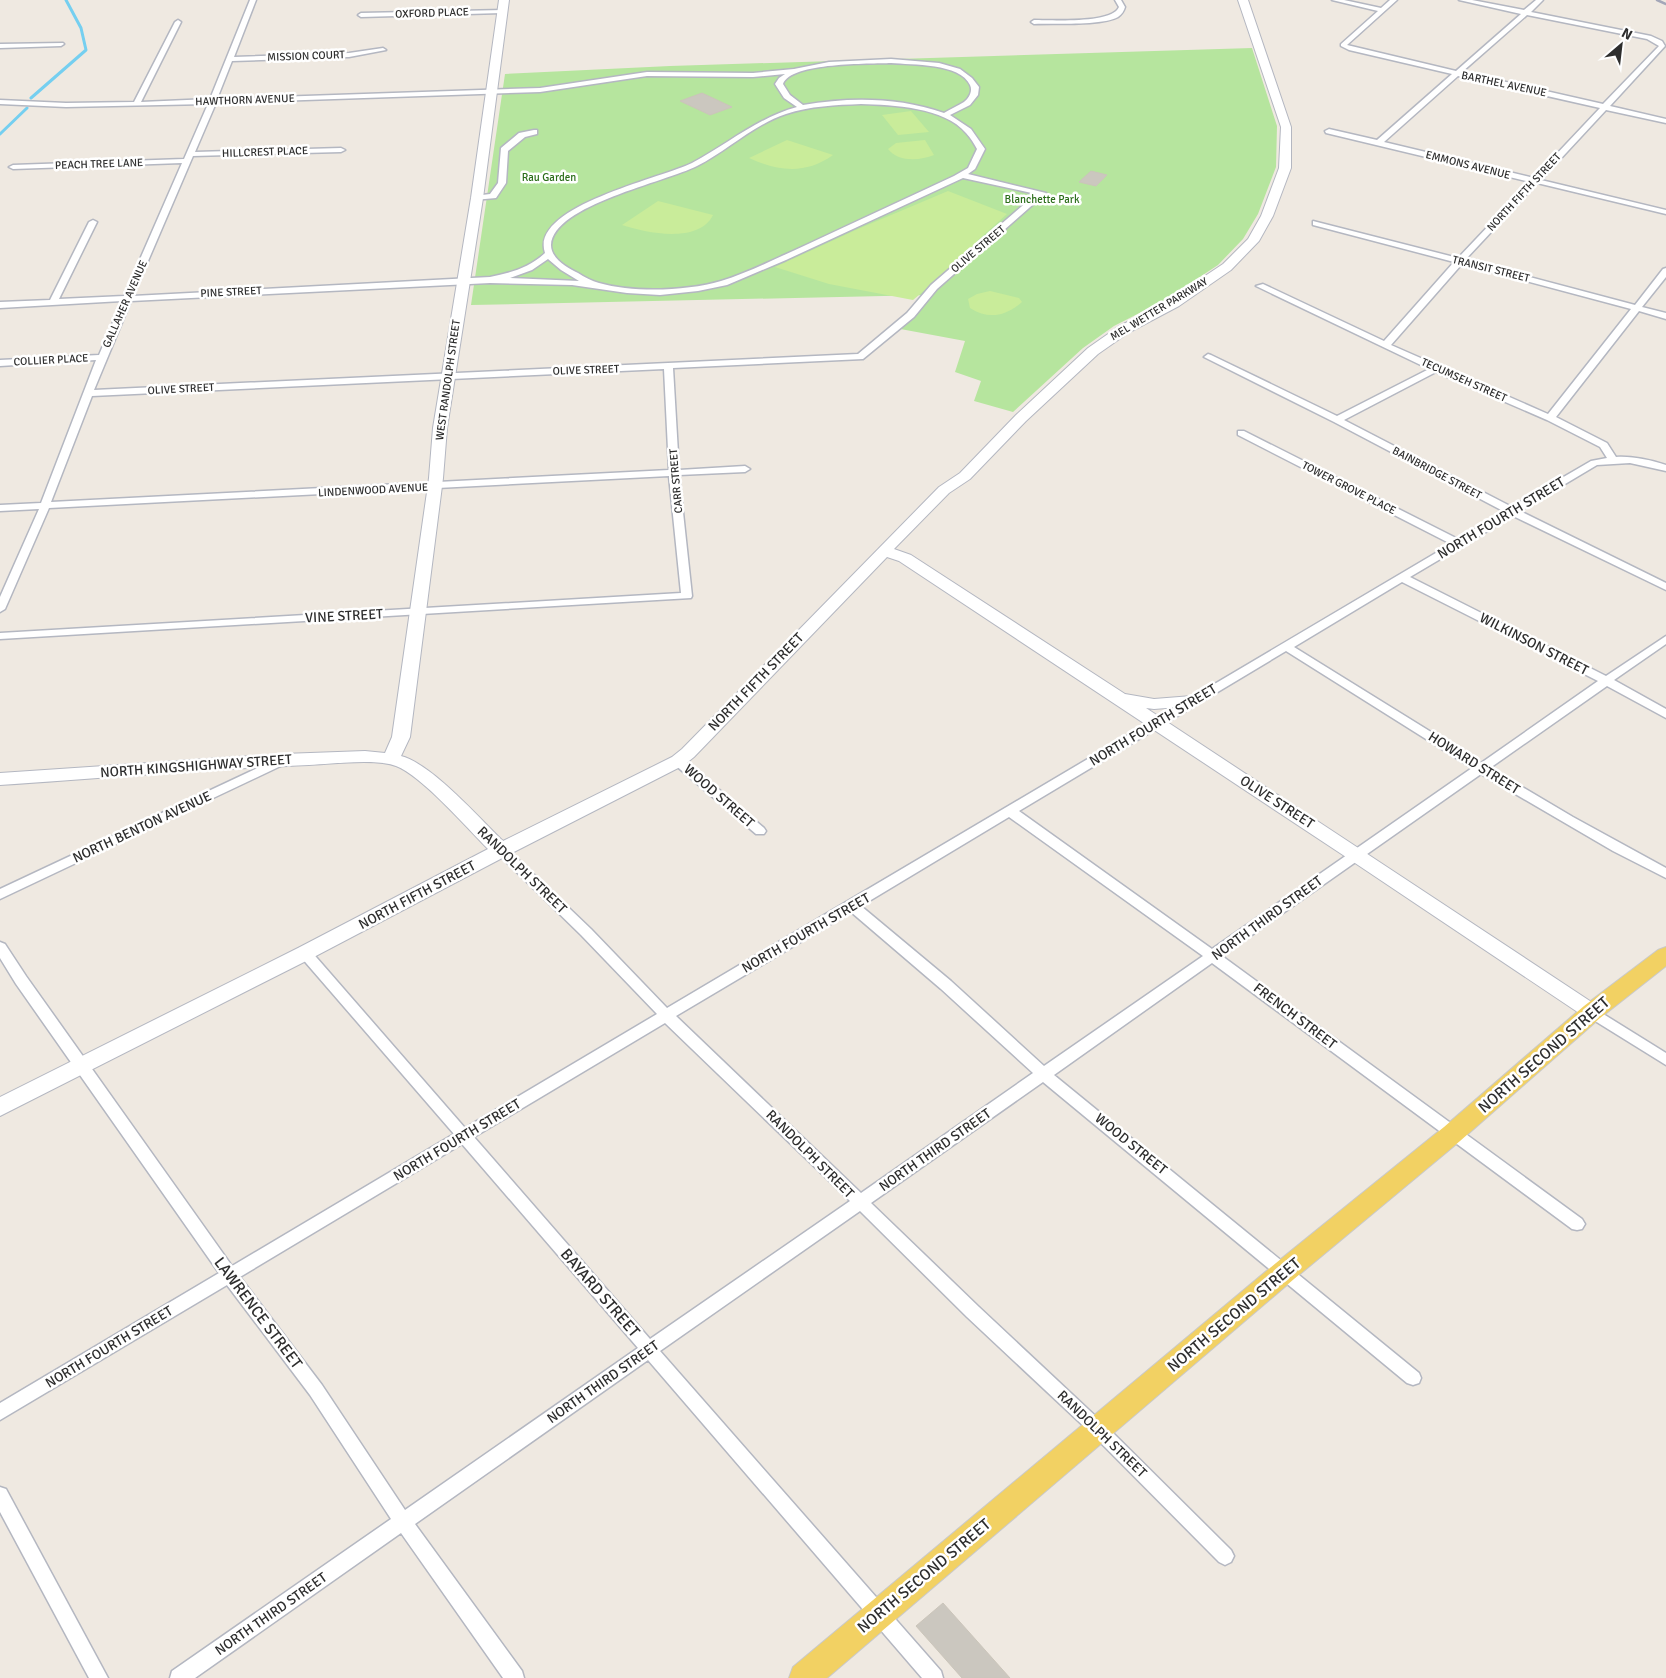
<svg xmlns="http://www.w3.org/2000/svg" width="1666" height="1678" font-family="Signika,sans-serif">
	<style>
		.green { fill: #b6e59e }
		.pitch { fill: #c9ec9a }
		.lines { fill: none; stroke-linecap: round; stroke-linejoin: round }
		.stream { stroke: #75cff0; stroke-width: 3 }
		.building { fill: #cbc7bf; stroke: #cbc5ba }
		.street-casing { stroke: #b4b7c1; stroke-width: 3 }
		.secondary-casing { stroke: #b4b7c1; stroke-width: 2 }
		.primary-casing { stroke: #c9c9c9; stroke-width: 2 }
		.street { fill: #fff; fill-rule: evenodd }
		.secondary { fill: #fff; fill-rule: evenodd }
		.primary { fill: #f2d163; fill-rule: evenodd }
		.rail { stroke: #a3a6b8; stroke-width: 2.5 }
		.labels { text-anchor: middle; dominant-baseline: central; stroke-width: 5; stroke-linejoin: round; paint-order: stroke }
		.far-street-label { font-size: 11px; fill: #2e2e2e; stroke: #fff }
		.far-park-label { font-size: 11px; fill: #2c6e1b; stroke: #fff }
		.street-label { font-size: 14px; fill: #2e2e2e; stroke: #fff }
		.near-street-label { font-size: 16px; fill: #2e2e2e; stroke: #fff }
	</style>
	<rect width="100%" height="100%" fill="#efe9e1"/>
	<!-- green -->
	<polygon class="green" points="1252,48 1277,126 1276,167 1258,214 1243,239 1218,265 1165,300 1114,326 1083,348 1013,412 974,401 981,381 955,372 965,341 895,328 928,295 471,305 505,74 670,66"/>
	<!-- pitch -->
	<g class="pitch">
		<polygon points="911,111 929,132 898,135 882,115"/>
		<path d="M787 140 833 155C805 175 778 171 749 158Z"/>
		<path d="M925 140 934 155C919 161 898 162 888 149L896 143Z"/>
		<polygon points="948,191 1007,214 978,240 972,250 913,300 829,284 775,267 858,229"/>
		<path d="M658 201 713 215C699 244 646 233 622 225Z"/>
		<path d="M990 291 1019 298 1022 302C1006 316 989 320 970 308L968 299 977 294Z"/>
	</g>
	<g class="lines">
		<!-- stream -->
		<g class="stream">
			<polyline points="31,98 86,50 81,28 66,0"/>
			<polyline points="0,134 27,108"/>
		</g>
	</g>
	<!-- building -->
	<g class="building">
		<polygon points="702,93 732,107 710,115 680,101"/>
		<polygon points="1091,171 1107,175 1096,186 1079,182"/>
		<polygon points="943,1603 1010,1678 962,1678 916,1626"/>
	</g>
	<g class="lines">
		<!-- street casing -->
		<g class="street-casing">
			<g id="street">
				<path d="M250 0H256L234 57 349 53 383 48 386 50 349 57 232 61 217 99 540 88 647 72 753 73 794 69 829 62 891 59 939 63 960 69 972 78 979 87 978 95 970 105 950 115 971 129 985 149 975 169 968 174 1046 193 937 289 914 317 863 359 673 368 679 470 745 466 750 469 745 472 679 475 692 596 691 598 0 639V633L681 593 669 476 49 508 5 609 0 612V597L39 509 0 511V505L41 503 96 360 0 366V360L99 355 122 301 0 308V302L50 300 89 222 93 220 97 222 59 299 124 296 182 163 13 169 9 167 13 165 184 159 208 104 66 107 0 104V100L66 103 134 102 175 22 178 20 181 22 141 102 210 99ZM891 63C912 65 960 63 970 85 973 91 969 98 964 102 958 106 950 109 944 113 898 97 850 97 803 105L790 95 783 84C791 62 870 64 891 63ZM785 74 779 78 775 84 784 98 797 107C757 118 728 144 692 163 663 178 529 206 545 253 529 268 510 273 490 277L133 296 193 156 341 152 345 150 341 148 195 152 216 103 540 92 647 76 753 77ZM861 104C893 105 944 107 966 133 971 138 974 144 977 149L968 168 954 176C905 199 855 222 806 245 779 257 750 272 721 281 687 291 634 293 599 283 592 281 584 277 578 273 568 268 551 259 551 245 553 205 666 182 697 166 727 151 753 125 786 114 810 106 836 105 861 104ZM963 178 1036 194 931 285 907 313 858 354 94 390 131 301 490 283 572 285 627 293 660 295 698 291 727 285 786 260ZM548 259 561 270 579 281 510 278 532 270ZM664 369 669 470 51 502 92 396Z"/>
				<path d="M1115 0H1121L1125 7C1124 11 1122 14 1118 17 1102 26 1054 23 1034 24L1031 22 1034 20C1051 20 1112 24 1119 7Z"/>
				<path d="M1332 0H1344L1381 8 1390 0H1397L1347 45 1456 71 1521 14 1459 0H1472L1524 10 1536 0H1543L1531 12 1651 36 1662 41 1665 46 1610 106 1666 119V123L1606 110 1541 180 1666 210V214L1537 183 1465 260 1635 305 1663 269 1666 268V277L1642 307 1666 313V319L1639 311 1556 417 1607 443 1616 457C1633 456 1650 460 1666 465V471L1630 463 1597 465 1520 511 1666 583V590L1513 516 1410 577 1606 676 1666 636V644L1614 680 1666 709V718L1607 686 1490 768 1573 817 1666 868V878L1613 851 1481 774 1222 956 1582 1219 1585 1224 1582 1229 1577 1230 1572 1229 1212 963 1054 1075 1419 1373 1421 1378 1419 1383 1413 1385 1407 1383 1043 1082 871 1203 979 1307 1104 1424 1231 1550 1234 1556 1231 1562 1225 1565 1219 1562 1092 1434 967 1317 860 1211 660 1351 941 1671 943 1678H922L648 1360 415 1524 522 1671 524 1678H503L401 1533 195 1678H170L172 1671 391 1519 310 1395 227 1285 0 1420V1403L219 1273 16 984 0 958V942L5 944 26 976 232 1266 454 1134 300 956 298 953 300 950H310L465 1128 657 1014 581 935 497 853 495 850 497 847H505L591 929 667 1008 1451 544 1238 435V431H1244L1458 539 1505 512 1334 422 1204 357 1208 354 1211 355 1337 416 1429 369 1256 286 1263 284 1384 341 1454 262 1313 225V221L1458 258 1530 182 1326 133 1325 131 1329 129 1377 140 1452 74 1349 50 1341 46V44L1378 11ZM1527 15 1647 39 1659 46 1603 104 1462 72ZM1458 76 1600 108 1534 178 1384 142ZM1462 264 1631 309 1548 414 1391 345ZM1436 372 1547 420 1600 447 1607 458 1591 461 1512 507 1344 420ZM1402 582 1598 681 1481 763 1294 647ZM1286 651 1472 768 1212 949 1019 811ZM1009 817 1203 956 1044 1066 951 981 861 906ZM851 912 941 989 1033 1073 861 1193 676 1016ZM665 1023 850 1201 650 1339 474 1137ZM462 1144 638 1348 405 1510 322 1385 240 1277Z"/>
				<polygon points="504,10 505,11 502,13 361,17 358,15 361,13"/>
				<polygon points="63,43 64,44 61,46 0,48 0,44"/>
				<polygon points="534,130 537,130 537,134 525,137 508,151 506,183 496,198 474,200 474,196 490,194 498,183 501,148 519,133"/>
				<polygon points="283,756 289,760 287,763 0,899 0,889"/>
				<polygon points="678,757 682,758 764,828 766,831 764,834 756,834 674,764 672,761"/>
				<polygon points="1592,1007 1666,1053 1666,1065 1587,1016 1585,1012 1587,1008"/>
				<polygon points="0,1487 6,1489 108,1678 89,1678 0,1512"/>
			</g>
		</g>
		<!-- secondary casing -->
		<g class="secondary-casing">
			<path id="secondary" d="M499 0H509L483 198 447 428 443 478 410 737 401 756C432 764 479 818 503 841L672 757 682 749 939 487 960 473 1016 415 1088 348 1118 327 1169 300 1223 264 1248 239 1261 216 1279 168 1281 127 1238 0H1248L1291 127V168L1273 216 1259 241 1231 270 1179 306 1128 333 1098 354 1026 421 970 479 949 493 894 549 911 555 1125 694 1154 699 1192 696 1198 697 1201 701 1198 705 1192 706 1154 709 1146 708 1599 1007 1602 1012 1599 1017 1592 1020 1585 1017 1349 859 899 561 887 557 694 757 684 765 508 855 312 958 0 1116V1097L298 948 488 849C467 828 422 776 396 766 375 758 332 764 309 765 206 769 103 778 0 785V773L283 754 365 751 385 753 392 737 429 478 433 428 471 198Z"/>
		</g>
		<!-- primary casing -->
		<g class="primary-casing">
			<polygon id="primary" points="1666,947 1666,966 1600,1018 1460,1141 1294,1279 827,1678 789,1678 793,1667 1276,1263 1444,1127 1584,1006 1658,950"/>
		</g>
		<!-- street -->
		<use href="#street" class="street"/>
		<!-- secondary -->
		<use href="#secondary" class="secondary"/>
		<!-- primary -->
		<use href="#primary" class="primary"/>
		<!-- rail -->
		<polyline class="rail" points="1657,0 1666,4"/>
	</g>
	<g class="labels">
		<!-- far-street labels -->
		<g class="far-street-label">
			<text transform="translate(432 13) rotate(-2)">OXFORD PLACE</text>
			<text transform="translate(306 56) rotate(-2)">MISSION COURT</text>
			<text transform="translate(1504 84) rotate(12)">BARTHEL AVENUE</text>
			<text transform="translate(245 100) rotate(-2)">HAWTHORN AVENUE</text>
			<text transform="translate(265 152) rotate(-2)">HILLCREST PLACE</text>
			<text transform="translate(99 164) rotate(-2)">PEACH TREE LANE</text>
			<text transform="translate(1468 165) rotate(14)">EMMONS AVENUE</text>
			<text transform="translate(1524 192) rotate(-47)">NORTH FIFTH STREET</text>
			<text transform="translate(978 249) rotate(-40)">OLIVE STREET</text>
			<text transform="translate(1491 269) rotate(14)">TRANSIT STREET</text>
			<text transform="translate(231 292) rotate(-3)">PINE STREET</text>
			<text transform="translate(125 304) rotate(-66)">GALLAHER AVENUE</text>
			<text transform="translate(1159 309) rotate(-31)">MEL WETTER PARKWAY</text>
			<text transform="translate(51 360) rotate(-3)">COLLIER PLACE</text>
			<text transform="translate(586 370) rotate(-2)">OLIVE STREET</text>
			<text transform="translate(448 380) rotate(-82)">WEST RANDOLPH STREET</text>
			<text transform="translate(1464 380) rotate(24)">TECUMSEH STREET</text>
			<text transform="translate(181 389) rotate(-3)">OLIVE STREET</text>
			<text transform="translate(1437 473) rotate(28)">BAINBRIDGE STREET</text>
			<text transform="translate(676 481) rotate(-95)">CARR STREET</text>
			<text transform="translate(1349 488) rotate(27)">TOWER GROVE PLACE</text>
			<text transform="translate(373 490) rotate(-3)">LINDENWOOD AVENUE</text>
		</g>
		<!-- far-park labels -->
		<g class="far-park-label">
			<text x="549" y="177">Rau Garden</text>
			<text x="1042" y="199">Blanchette Park</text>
		</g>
		<!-- street labels -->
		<g class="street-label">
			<text transform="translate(1501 518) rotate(-31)">NORTH FOURTH STREET</text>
			<text transform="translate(344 616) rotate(-3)">VINE STREET</text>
			<text transform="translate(1534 644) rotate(27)">WILKINSON STREET</text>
			<text transform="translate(756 682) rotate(-46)">NORTH FIFTH STREET</text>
			<text transform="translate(1153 725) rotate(-31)">NORTH FOURTH STREET</text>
			<text transform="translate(1474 763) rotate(32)">HOWARD STREET</text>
			<text transform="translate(196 766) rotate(-4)">NORTH KINGSHIGHWAY STREET</text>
			<text transform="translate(719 796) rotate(41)">WOOD STREET</text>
			<text transform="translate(1277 802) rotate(33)">OLIVE STREET</text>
			<text transform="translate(142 827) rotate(-25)">NORTH BENTON AVENUE</text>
			<text transform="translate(522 870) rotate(44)">RANDOLPH STREET</text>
			<text transform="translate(417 895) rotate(-28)">NORTH FIFTH STREET</text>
			<text transform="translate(1267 918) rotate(-36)">NORTH THIRD STREET</text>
			<text transform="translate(806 933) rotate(-30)">NORTH FOURTH STREET</text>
			<text transform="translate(1295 1016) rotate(37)">FRENCH STREET</text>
			<text transform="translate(457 1140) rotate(-31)">NORTH FOURTH STREET</text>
			<text transform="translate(1131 1144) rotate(39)">WOOD STREET</text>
			<text transform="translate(935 1150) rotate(-35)">NORTH THIRD STREET</text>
			<text transform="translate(810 1154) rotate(45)">RANDOLPH STREET</text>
			<text transform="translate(109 1347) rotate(-31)">NORTH FOURTH STREET</text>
			<text transform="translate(603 1382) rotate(-35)">NORTH THIRD STREET</text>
			<text transform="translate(1102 1434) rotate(44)">RANDOLPH STREET</text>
			<text transform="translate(271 1614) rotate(-35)">NORTH THIRD STREET</text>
		</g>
		<!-- near-street labels -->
		<g class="near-street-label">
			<text transform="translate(1544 1055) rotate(-41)">NORTH SECOND STREET</text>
			<text transform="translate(600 1293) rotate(49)">BAYARD STREET</text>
			<text transform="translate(258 1313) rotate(53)">LAWRENCE STREET</text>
			<text transform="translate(1234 1315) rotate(-40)">NORTH SECOND STREET</text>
			<text transform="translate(924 1576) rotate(-40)">NORTH SECOND STREET</text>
		</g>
	</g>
	<!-- north arrow -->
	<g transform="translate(1621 45) rotate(28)" stroke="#ffffff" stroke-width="4" paint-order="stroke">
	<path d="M0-4L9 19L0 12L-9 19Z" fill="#2e2e2e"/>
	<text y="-8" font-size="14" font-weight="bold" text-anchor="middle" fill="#2e2e2e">N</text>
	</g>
</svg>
